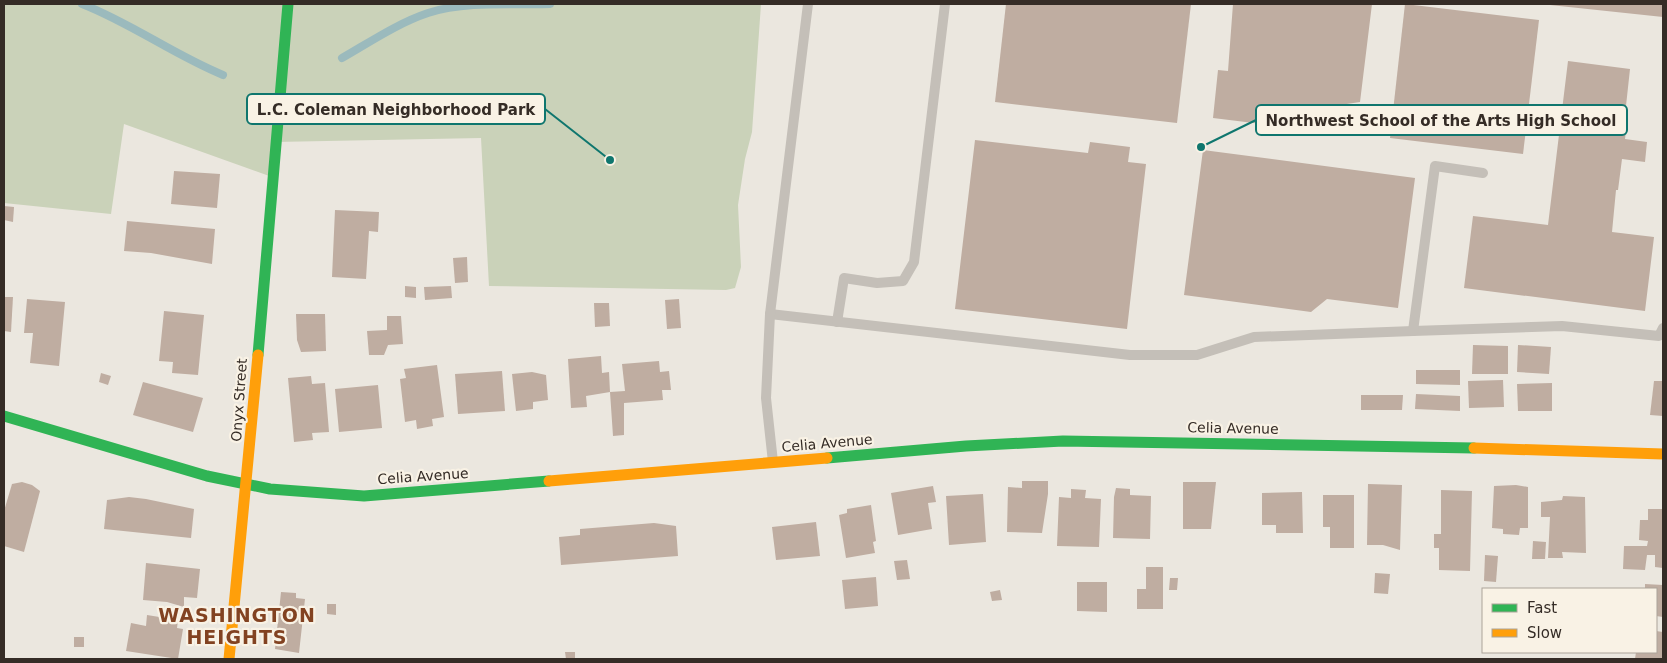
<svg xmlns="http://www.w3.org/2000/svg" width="1667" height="663" font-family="'DejaVu Sans',sans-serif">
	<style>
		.green { fill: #cad2b9 }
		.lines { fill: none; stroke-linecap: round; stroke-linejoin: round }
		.stream { stroke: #9bbabd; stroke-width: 8 }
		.building { fill: #bfada1 }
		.lane { stroke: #c4bfb8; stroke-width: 10 }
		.fast { stroke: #30b455; stroke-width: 11 }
		.slow { stroke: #ff9f0a; stroke-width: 11 }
		.labels { text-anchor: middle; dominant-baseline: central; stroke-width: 4.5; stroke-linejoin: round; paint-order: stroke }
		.street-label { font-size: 14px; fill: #352c26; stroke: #f9f2e5 }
		.district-label { font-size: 19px; font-weight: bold; letter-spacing: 1px; fill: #824221; stroke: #f9f2e5 }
		.leader { fill: none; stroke: #0f766e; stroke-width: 2 }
		.callout-dot { fill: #0f766e; stroke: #f9f2e5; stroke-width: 2 }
		.callout { fill: #f9f2e5; stroke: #0f766e; stroke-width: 2 }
		.callout-label { font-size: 15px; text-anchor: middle; font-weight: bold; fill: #352c26 }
	</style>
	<rect width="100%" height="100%" fill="#ebe7df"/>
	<!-- green -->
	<polygon class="green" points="4,4 761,4 752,132 745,159 738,205 741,267 735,288 726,290 489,286 481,138 275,142 272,177 124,124 111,214 4,203"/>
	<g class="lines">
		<!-- stream -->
		<g class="stream">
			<path d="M82 4C131 23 174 55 223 75"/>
			<path d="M342 58C370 42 398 23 428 13 465 1 511 5 550 4"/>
		</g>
	</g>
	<!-- building -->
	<g class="building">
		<polygon points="1006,4 1191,4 1177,123 995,102"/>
		<polygon points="1233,4 1372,4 1360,102 1340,105 1337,133 1213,118 1218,70 1228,71"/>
		<polygon points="1405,4 1539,20 1523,154 1390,138"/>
		<polygon points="1550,4 1663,4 1663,17 1550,5"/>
		<polygon points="1568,61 1630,69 1625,115 1628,115 1625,139 1647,142 1645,162 1622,159 1618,190 1616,190 1612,232 1654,237 1645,311 1464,288 1473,216 1548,225"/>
		<polygon points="975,140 1088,153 1090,142 1130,147 1128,162 1146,164 1127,329 955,309"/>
		<polygon points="1203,150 1415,178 1398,308 1327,299 1311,312 1184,295"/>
		<polygon points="174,171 220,174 217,208 171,204"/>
		<polygon points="4,206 14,207 13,222 4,220"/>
		<polygon points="335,210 379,212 378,232 369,231 366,279 332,277"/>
		<polygon points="127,221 215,229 212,264 151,253 124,251"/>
		<polygon points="467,257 468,282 455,283 453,258"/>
		<polygon points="405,286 416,287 416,298 405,297"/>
		<polygon points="451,286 452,298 425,300 424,287"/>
		<polygon points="4,297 13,297 11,332 4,331"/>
		<polygon points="27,299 65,302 59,366 30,363 33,333 24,333"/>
		<polygon points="679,299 681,328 667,329 665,300"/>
		<polygon points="594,303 609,303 610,326 595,327"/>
		<polygon points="164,311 204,315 198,375 172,373 173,362 159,361"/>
		<polygon points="296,314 325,314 326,351 301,352 297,340"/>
		<polygon points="387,316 401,316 403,344 388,345 384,355 369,355 367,331 387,330"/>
		<polygon points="1473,345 1508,346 1508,374 1472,374"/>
		<polygon points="1518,345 1551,347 1549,374 1517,372"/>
		<polygon points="601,356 602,373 609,372 610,392 586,396 587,407 571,408 568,359"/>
		<polygon points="659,361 660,372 669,371 671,390 662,390 663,400 624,403 624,435 613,436 610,392 625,391 622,364"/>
		<polygon points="437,365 444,417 432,419 433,426 417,429 416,420 405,422 400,379 406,378 404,369"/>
		<polygon points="1416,370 1460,370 1460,385 1416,384"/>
		<polygon points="502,371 505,411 458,414 455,374"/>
		<polygon points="532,372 546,375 548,400 533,402 533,409 516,411 512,374"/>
		<polygon points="101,373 111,376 108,385 99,382"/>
		<polygon points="311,376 312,384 325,383 329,432 312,433 313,440 294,442 288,378"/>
		<polygon points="1503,380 1504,407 1469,408 1468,381"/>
		<polygon points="1654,381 1663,381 1663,416 1650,415"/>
		<polygon points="143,382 203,398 193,432 133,415"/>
		<polygon points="1552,383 1552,411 1518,411 1517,384"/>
		<polygon points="378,385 382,428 339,432 335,389"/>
		<polygon points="1416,394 1460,396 1460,411 1415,409"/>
		<polygon points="1361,395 1403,395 1402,410 1361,410"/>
		<polygon points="1022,481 1048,481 1048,494 1042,533 1007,532 1008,487 1022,488"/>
		<polygon points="22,482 32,485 40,491 24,552 4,546 4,511 12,484"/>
		<polygon points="1183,482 1216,482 1211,529 1183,529"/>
		<polygon points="1368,484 1402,485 1400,550 1383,545 1367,545"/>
		<polygon points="1516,485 1528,487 1528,528 1520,528 1519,535 1503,534 1503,529 1492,528 1494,486"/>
		<polygon points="933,486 936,502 928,503 932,529 898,535 891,493"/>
		<polygon points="1116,488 1130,489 1130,495 1151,496 1150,539 1113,538 1114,497"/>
		<polygon points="1071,489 1086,490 1085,498 1101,499 1099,547 1057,546 1059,497 1071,498"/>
		<polygon points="1441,490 1472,491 1470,571 1439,570 1439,548 1434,548 1434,534 1441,534"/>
		<polygon points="1302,492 1303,533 1276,533 1276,525 1262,525 1262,493"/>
		<polygon points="983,494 986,542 949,545 946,496"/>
		<polygon points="1323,495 1354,495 1354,548 1330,548 1330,527 1323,527"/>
		<polygon points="1563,496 1585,497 1586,553 1562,552 1563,558 1548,558 1550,517 1541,517 1541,502 1562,500"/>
		<polygon points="129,497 146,499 194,509 191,538 104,529 107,500"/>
		<polygon points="871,505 876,541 873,542 875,553 846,558 839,515 847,513 847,509"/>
		<polygon points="1648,509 1663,509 1663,568 1655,567 1655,555 1647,555 1645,570 1623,569 1624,546 1647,546 1648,541 1639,540 1640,520 1648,520"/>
		<polygon points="816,522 820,556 776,560 772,527"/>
		<polygon points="654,523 676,526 678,556 561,565 559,537 580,535 580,529"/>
		<polygon points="1533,541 1546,542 1545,559 1532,559"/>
		<polygon points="1485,555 1498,556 1496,582 1484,581"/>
		<polygon points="907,560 910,579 897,580 894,561"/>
		<polygon points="146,563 200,569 197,598 184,597 184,607 167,602 143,600"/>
		<polygon points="1146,567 1163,567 1163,609 1137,609 1137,589 1146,589"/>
		<polygon points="1375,573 1390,574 1388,594 1374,593"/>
		<polygon points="876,577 878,606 845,609 842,580"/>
		<polygon points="1170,578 1178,578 1177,590 1169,590"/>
		<polygon points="1077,582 1107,582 1107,612 1077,611"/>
		<polygon points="1645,584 1663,585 1663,617 1656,616 1656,589 1645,589"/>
		<polygon points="1000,590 1002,600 992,601 990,592"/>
		<polygon points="281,592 296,593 296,598 305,599 299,653 275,649"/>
		<polygon points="327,604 336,604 336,615 327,614"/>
		<polygon points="147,615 178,620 177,628 183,629 178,659 126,651 131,623 146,626"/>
		<polygon points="1656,631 1663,632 1663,659 1635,659 1636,652 1656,652"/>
		<rect x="74" y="637" width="10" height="10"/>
		<polygon points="565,652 575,652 575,659 566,659"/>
	</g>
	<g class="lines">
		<!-- lane -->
		<g class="lane">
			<polyline points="770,314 1130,355 1197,355 1254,337 1413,331 1562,326 1659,336 1663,328"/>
			<polyline points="837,322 844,278 877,283 903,281 914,262 945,4"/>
			<polyline points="1413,331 1435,166 1483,173"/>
			<polyline points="773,462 766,398 770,314 808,4"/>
		</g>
		<!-- fast -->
		<g class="fast">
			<polyline points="258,355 288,4"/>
			<polyline points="4,416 207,476 270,489 364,496 549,481"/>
			<polyline points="827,458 966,446 1063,441 1474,448"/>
		</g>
		<!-- slow -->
		<g class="slow">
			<polyline points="1474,448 1663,454"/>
			<polyline points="549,481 827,458"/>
			<polyline points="229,659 258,355"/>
		</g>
	</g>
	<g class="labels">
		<!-- street labels -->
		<g class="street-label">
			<text transform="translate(239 400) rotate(-86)">Onyx Street</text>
			<text transform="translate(1233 428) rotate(1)">Celia Avenue</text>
			<text transform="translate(827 443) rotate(-5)">Celia Avenue</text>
			<text transform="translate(423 476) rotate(-4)">Celia Avenue</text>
		</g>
		<!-- district labels -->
		<g class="district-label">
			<text x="237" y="615">WASHINGTON<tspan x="237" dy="22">HEIGHTS</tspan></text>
		</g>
	</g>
	<!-- callouts -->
	<path class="leader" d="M610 160L545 109M1201 147L1256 120"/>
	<g class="callout-dot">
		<circle cx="610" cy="160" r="5"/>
		<circle cx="1201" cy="147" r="5"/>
	</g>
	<g class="callout">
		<rect x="247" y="94" width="298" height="30" rx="5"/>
		<rect x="1256" y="105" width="371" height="30" rx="5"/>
	</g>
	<g class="callout-label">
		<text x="396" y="115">L.C. Coleman Neighborhood Park</text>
		<text x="1441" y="126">Northwest School of the Arts High School</text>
	</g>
	<!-- border -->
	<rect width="1667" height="663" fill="none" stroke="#352c26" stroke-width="10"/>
	<!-- legend -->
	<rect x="1482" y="588" width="175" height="65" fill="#f9f2e5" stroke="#aba399"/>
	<rect x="1492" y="604" width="25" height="8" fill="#30b455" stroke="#aba399"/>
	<text x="1527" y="613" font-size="15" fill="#352c26">Fast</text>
	<rect x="1492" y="629" width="25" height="8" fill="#ff9f0a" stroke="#aba399"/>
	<text x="1527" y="638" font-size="15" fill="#352c26">Slow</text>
</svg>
